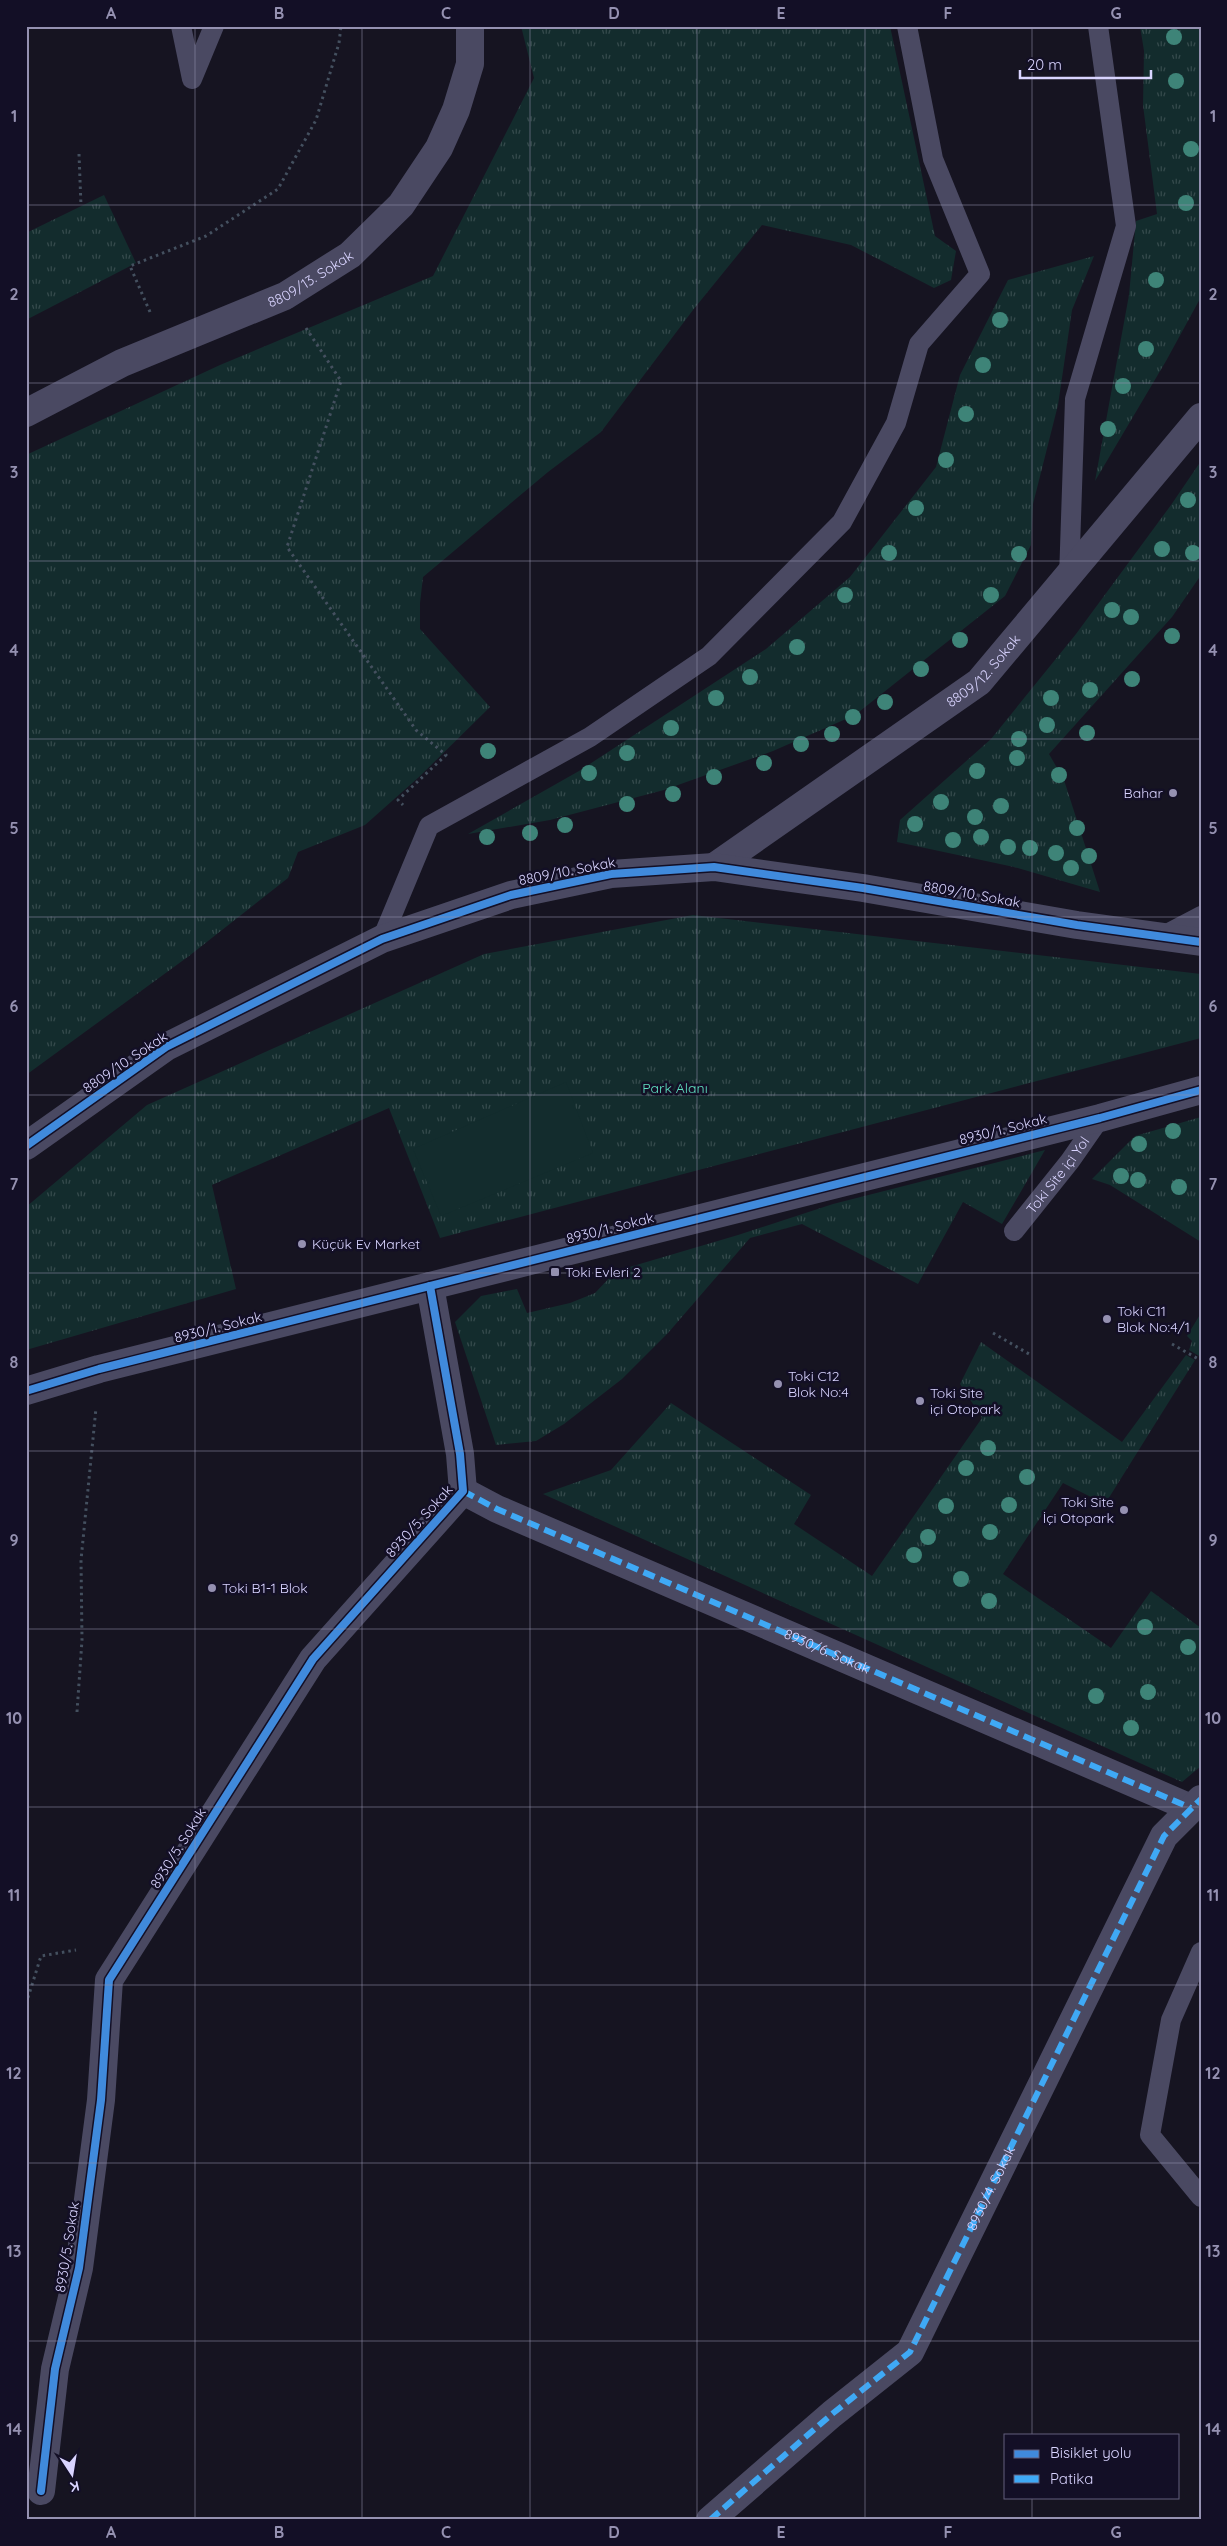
<svg xmlns="http://www.w3.org/2000/svg" width="1227" height="2546" font-family="Quicksand,sans-serif">
	<style>
		.grass { fill: url(#grass-tufts) }
		.pitch { fill: #132c2d }
		.lines { fill: none; stroke-linecap: round; stroke-linejoin: round }
		.path { stroke: #44505f; stroke-width: 3; stroke-dasharray: 2.5 4; stroke-linecap: butt }
		.lane { stroke: #4a4962; stroke-width: 20 }
		.street { stroke: #4a4962; stroke-width: 28 }
		.quiet { stroke: #3fa9f5; stroke-width: 6; stroke-dasharray: 12 6; stroke-linecap: butt }
		.cycleway-casing { stroke: #130f26; stroke-width: 11 }
		.cycleway { stroke: #408adc; stroke-width: 8 }
		.tree { fill: #3e8478 }
		.grid { fill: none; stroke: #9591b1; stroke-width: 1; stroke-opacity: 0.55 }
		.poi-dot { fill: #9591b1; stroke: #130f26; stroke-width: 2 }
		.labels { text-anchor: middle; dominant-baseline: central; stroke-width: 5; stroke-linejoin: round; paint-order: stroke }
		.street-label { font-size: 14px; fill: #d9d4ff; stroke: #130f26 }
		.poi-label { font-size: 14px; fill: #d9d4ff; stroke: #130f26; text-anchor: start }
		.park-label { font-size: 14px; fill: #5fe0c0; stroke: #130f26 }
		.neatline { fill: none; stroke: #9591b1; stroke-width: 2 }
		.grid-label { font-size: 16px; text-anchor: middle; font-weight: bold; fill: #9591b1 }
	</style>
	<defs>
		<pattern id="grass-tufts" width="24" height="20" patternUnits="userSpaceOnUse" patternTransform="scale(1.25)"><rect width="24" height="20" fill="#132c2d"/><path d="M3 7l-1-3M5 7V3M7 7l1-3M15 17l-1-3M17 17v-4M19 17l1-3" fill="none" stroke="#354a4c"/></pattern>
	</defs>
	<rect width="100%" height="100%" fill="#161421"/>
	<!-- grass -->
	<g class="grass">
		<polygon points="521,26 890,26 935,236 956,251 951,280 934,288 851,245 762,225 693,310 601,432 548,472 423,577 420,603 420,629 490,707 419,777 365,825 298,852 288,878 189,956 26,1075 26,455 220,365 433,276 534,78"/>
		<polygon points="1140,26 1201,26 1201,297 1166,361 1095,481 1129,295 1136,221 1157,214 1143,105 1144,51"/>
		<polygon points="104,195 136,263 26,320 26,233"/>
		<polygon points="1094,256 1072,310 1058,405 1033,504 1031,545 1005,596 855,715 773,751 664,790 550,820 468,834 579,771 766,649 850,577 936,467 960,375 1008,280"/>
		<polygon points="1201,461 1201,575 1172,617 1049,754 1064,780 1100,892 1014,867 897,842 900,820 991,739 1076,634 1171,505"/>
		<polygon points="693,915 1201,974 1201,1038 440,1238 389,1108 212,1185 236,1289 26,1350 26,1207 147,1105 484,954"/>
		<polygon points="1201,1117 1201,1242 1110,1185 1092,1179 1135,1136"/>
		<polygon points="1045,1150 1002,1224 963,1202 918,1284 802,1224 750,1238 668,1333 622,1379 564,1424 536,1441 496,1445 455,1322 481,1296 517,1289 527,1313 570,1303 595,1293 616,1271 738,1235 833,1204"/>
		<polygon points="1201,1313 1201,1353 1199,1356 1189,1350 1192,1341 1187,1336"/>
		<polygon points="981,1342 1122,1442 1186,1355 1195,1360 1105,1504 1063,1483 1003,1574 1111,1648 1151,1591 1201,1628 1201,1766 1182,1782 543,1494 611,1470 671,1403 811,1495 794,1524 872,1576 982,1418 960,1384"/>
	</g>
	<!-- pitch -->
	<polygon class="pitch" points="566,1082 593,1153 441,1216 413,1149"/>
	<g class="lines">
		<!-- path -->
		<g class="path">
			<polyline points="79,154 81,206"/>
			<polyline points="150,312 130,266 206,236 278,189 316,120 339,43 341,26"/>
			<polyline points="306,328 341,381 287,547 416,730 446,755 398,800 403,805"/>
			<polyline points="993,1333 1029,1354"/>
			<polyline points="1172,1344 1200,1360"/>
			<polyline points="77,1712 82,1640 81,1560 96,1408"/>
			<polyline points="26,2004 41,1956 76,1950"/>
		</g>
		<!-- lane -->
		<g class="lane">
			<polyline points="181,26 192,79 214,26"/>
			<polyline points="1069,578 1075,399 1126,226 1098,26"/>
			<polyline points="1161,937 1201,916"/>
			<polyline points="382,939 429,826 590,737 709,656 842,522 896,423 919,344 980,274 933,159 907,26"/>
			<path id="s1" d="M1014 1231 1070 1161 1100 1118"/>
			<polyline points="1201,1952 1171,2020 1150,2135 1201,2197"/>
		</g>
		<!-- street -->
		<g class="street">
			<path id="s2" d="M26 413 122 363 285 296 350 255 401 205 439 148 456 110 470 64V26"/>
			<path id="s3" d="M714 867 979 682 1201 417"/>
			<polyline points="26,1146 166,1047 382,939 511,895 611,874 714,867 863,888 1077,925 1201,942"/>
			<polyline points="26,1391 99,1369 1100,1118 1201,1090"/>
			<path id="s4" d="M463 1491 497 1509 1191 1808"/>
			<polyline points="41,2491 55,2369 79,2268 101,2100 109,1980 313,1659 463,1491 460,1454 430,1286"/>
			<path id="s5" d="M710 2520 832 2414 910 2352 1164 1836 1201 1799"/>
		</g>
		<!-- quiet -->
		<g class="quiet">
			<polyline points="463,1491 497,1509 1191,1808"/>
			<polyline points="710,2520 832,2414 910,2352 1164,1836 1201,1799"/>
		</g>
		<!-- cycleway casing -->
		<g class="cycleway-casing">
			<g id="cycleway">
				<polyline points="26,1146 166,1047 382,939 511,895 611,874 714,867 863,888 1077,925 1201,942"/>
				<polyline points="26,1391 99,1369 1100,1118 1201,1090"/>
				<polyline points="41,2491 55,2369 79,2268 101,2100 109,1980 313,1659 463,1491 460,1454 430,1286"/>
			</g>
		</g>
		<!-- cycleway -->
		<use href="#cycleway" class="cycleway"/>
	</g>
	<!-- trees -->
	<g class="tree">
		<circle cx="1174" cy="37" r="8"/>
		<circle cx="1176" cy="81" r="8"/>
		<circle cx="1191" cy="149" r="8"/>
		<circle cx="1186" cy="203" r="8"/>
		<circle cx="1156" cy="280" r="8"/>
		<circle cx="1000" cy="320" r="8"/>
		<circle cx="1146" cy="349" r="8"/>
		<circle cx="983" cy="365" r="8"/>
		<circle cx="1123" cy="386" r="8"/>
		<circle cx="966" cy="414" r="8"/>
		<circle cx="1108" cy="429" r="8"/>
		<circle cx="946" cy="460" r="8"/>
		<circle cx="1188" cy="500" r="8"/>
		<circle cx="916" cy="508" r="8"/>
		<circle cx="1162" cy="549" r="8"/>
		<circle cx="889" cy="553" r="8"/>
		<circle cx="1193" cy="553" r="8"/>
		<circle cx="1019" cy="554" r="8"/>
		<circle cx="845" cy="595" r="8"/>
		<circle cx="991" cy="595" r="8"/>
		<circle cx="1112" cy="610" r="8"/>
		<circle cx="1131" cy="617" r="8"/>
		<circle cx="1172" cy="636" r="8"/>
		<circle cx="960" cy="640" r="8"/>
		<circle cx="797" cy="647" r="8"/>
		<circle cx="921" cy="669" r="8"/>
		<circle cx="750" cy="677" r="8"/>
		<circle cx="1132" cy="679" r="8"/>
		<circle cx="1090" cy="690" r="8"/>
		<circle cx="716" cy="698" r="8"/>
		<circle cx="1051" cy="698" r="8"/>
		<circle cx="885" cy="702" r="8"/>
		<circle cx="853" cy="717" r="8"/>
		<circle cx="1047" cy="725" r="8"/>
		<circle cx="671" cy="728" r="8"/>
		<circle cx="1087" cy="733" r="8"/>
		<circle cx="832" cy="734" r="8"/>
		<circle cx="1019" cy="739" r="8"/>
		<circle cx="801" cy="744" r="8"/>
		<circle cx="488" cy="751" r="8"/>
		<circle cx="627" cy="753" r="8"/>
		<circle cx="1017" cy="758" r="8"/>
		<circle cx="764" cy="763" r="8"/>
		<circle cx="977" cy="771" r="8"/>
		<circle cx="589" cy="773" r="8"/>
		<circle cx="1059" cy="775" r="8"/>
		<circle cx="714" cy="777" r="8"/>
		<circle cx="673" cy="794" r="8"/>
		<circle cx="941" cy="802" r="8"/>
		<circle cx="627" cy="804" r="8"/>
		<circle cx="1001" cy="806" r="8"/>
		<circle cx="975" cy="817" r="8"/>
		<circle cx="915" cy="824" r="8"/>
		<circle cx="565" cy="825" r="8"/>
		<circle cx="1077" cy="828" r="8"/>
		<circle cx="530" cy="833" r="8"/>
		<circle cx="487" cy="837" r="8"/>
		<circle cx="981" cy="837" r="8"/>
		<circle cx="953" cy="840" r="8"/>
		<circle cx="1008" cy="847" r="8"/>
		<circle cx="1030" cy="848" r="8"/>
		<circle cx="1056" cy="853" r="8"/>
		<circle cx="1089" cy="856" r="8"/>
		<circle cx="1071" cy="868" r="8"/>
		<circle cx="1173" cy="1131" r="8"/>
		<circle cx="1139" cy="1144" r="8"/>
		<circle cx="1121" cy="1176" r="8"/>
		<circle cx="1138" cy="1180" r="8"/>
		<circle cx="1179" cy="1187" r="8"/>
		<circle cx="988" cy="1448" r="8"/>
		<circle cx="966" cy="1468" r="8"/>
		<circle cx="1027" cy="1477" r="8"/>
		<circle cx="1009" cy="1505" r="8"/>
		<circle cx="946" cy="1506" r="8"/>
		<circle cx="990" cy="1532" r="8"/>
		<circle cx="928" cy="1537" r="8"/>
		<circle cx="914" cy="1555" r="8"/>
		<circle cx="961" cy="1579" r="8"/>
		<circle cx="989" cy="1601" r="8"/>
		<circle cx="1145" cy="1627" r="8"/>
		<circle cx="1188" cy="1647" r="8"/>
		<circle cx="1148" cy="1692" r="8"/>
		<circle cx="1096" cy="1696" r="8"/>
		<circle cx="1131" cy="1728" r="8"/>
	</g>
	<!-- grid -->
	<path class="grid" d="M195 26V2520M362 26V2520M530 26V2520M697 26V2520M865 26V2520M1032 26V2435M26 205H1201M26 383H1201M26 561H1201M26 739H1201M26 917H1201M26 1095H1201M26 1273H1201M26 1451H1201M26 1629H1201M26 1807H1201M26 1985H1201M26 2163H1201M26 2341H1201M1032 2497V2520"/>
	<!-- markers -->
	<g class="poi-dot">
		<circle cx="1173" cy="793" r="5"/>
		<circle cx="302" cy="1244" r="5"/>
		<rect x="550" y="1267" width="10" height="10" rx="2.5"/>
		<circle cx="1107" cy="1319" r="5"/>
		<circle cx="778" cy="1384" r="5"/>
		<circle cx="920" cy="1401" r="5"/>
		<circle cx="1124" cy="1510" r="5"/>
		<circle cx="212" cy="1588" r="5"/>
	</g>
	<g class="labels">
		<!-- street labels -->
		<g class="street-label">
			<text stroke="none"><textPath href="#s2" startOffset="315">8809/13. Sokak</textPath></text>
			<text stroke="none"><textPath href="#s3" startOffset="334">8809/12. Sokak</textPath></text>
			<text transform="translate(567 871) rotate(-11)">8809/10. Sokak</text>
			<text transform="translate(972 894) rotate(10)">8809/10. Sokak</text>
			<text transform="translate(125 1062) rotate(-34)">8809/10. Sokak</text>
			<text transform="translate(1003 1129) rotate(-14)">8930/1. Sokak</text>
			<text stroke="none"><textPath href="#s1" startOffset="71">Toki Site içi Yol</textPath></text>
			<text transform="translate(610 1228) rotate(-14)">8930/1. Sokak</text>
			<text transform="translate(218 1327) rotate(-14)">8930/1. Sokak</text>
			<text transform="translate(419 1521) rotate(-48)">8930/5. Sokak</text>
			<text stroke="none"><textPath href="#s4" startOffset="398">8930/6. Sokak</textPath></text>
			<text transform="translate(178 1848) rotate(-58)">8930/5. Sokak</text>
			<text stroke="none"><textPath href="#s5" startOffset="444">8930/4. Sokak</textPath></text>
			<text transform="translate(67 2247) rotate(-81)">8930/5. Sokak</text>
		</g>
		<!-- poi labels -->
		<g class="poi-label">
			<text x="1163" y="793" text-anchor="end">Bahar</text>
			<text x="312" y="1244">Küçük Ev Market</text>
			<text x="565" y="1272">Toki Evleri 2</text>
			<text x="1117" y="1311">Toki C11<tspan x="1117" dy="16">Blok No:4/1</tspan></text>
			<text x="788" y="1376">Toki C12<tspan x="788" dy="16">Blok No:4</tspan></text>
			<text x="930" y="1393">Toki Site<tspan x="930" dy="16">içi Otopark</tspan></text>
			<text x="1114" y="1502" text-anchor="end">Toki Site<tspan x="1114" dy="16">İçi Otopark</tspan></text>
			<text x="222" y="1588">Toki B1-1 Blok</text>
		</g>
		<!-- park labels -->
		<g class="park-label">
			<text x="675" y="1088">Park Alanı</text>
		</g>
	</g>
	<!-- border -->
	<rect width="1227" height="2546" fill="none" stroke="#130f26" stroke-width="55"/>
	<!-- legend -->
	<rect x="1004" y="2434" width="175" height="65" fill="#130f26" stroke="#625e7d"/>
	<rect x="1014" y="2450" width="25" height="8" fill="#408adc" stroke="#625e7d"/>
	<text x="1050" y="2458" font-size="15" fill="#d9d4ff">Bisiklet yolu</text>
	<rect x="1014" y="2475" width="25" height="8" fill="#3fa9f5" stroke="#625e7d"/>
	<text x="1050" y="2484" font-size="15" fill="#d9d4ff">Patika</text>
	<!-- north arrow -->
	<g transform="translate(72 2474) rotate(168)" stroke="#130f26" stroke-width="4" paint-order="stroke">
	<path d="M0-4L9 19L0 12L-9 19Z" fill="#d9d4ff"/>
	<text y="-8" font-size="14" font-weight="bold" text-anchor="middle" fill="#d9d4ff">K</text>
	</g>
	<!-- scale -->
	<path d="M1020 70v8h131v-8" fill="none" stroke="#d9d4ff" stroke-width="2.5"/>
	<text x="1027" y="70" font-size="15" fill="#d9d4ff" stroke="#130f26" stroke-width="4" paint-order="stroke">20 m</text>
	<rect x="28" y="28" width="1172" height="2490" class="neatline"/>
	<g class="grid-label">
		<text x="111" y="19">A</text>
		<text x="279" y="19">B</text>
		<text x="446" y="19">C</text>
		<text x="614" y="19">D</text>
		<text x="781" y="19">E</text>
		<text x="948" y="19">F</text>
		<text x="1116" y="19">G</text>
		<text x="14" y="122">1</text>
		<text x="1213" y="122">1</text>
		<text x="14" y="300">2</text>
		<text x="1213" y="300">2</text>
		<text x="14" y="478">3</text>
		<text x="1213" y="478">3</text>
		<text x="14" y="656">4</text>
		<text x="1213" y="656">4</text>
		<text x="14" y="834">5</text>
		<text x="1213" y="834">5</text>
		<text x="14" y="1012">6</text>
		<text x="1213" y="1012">6</text>
		<text x="14" y="1190">7</text>
		<text x="1213" y="1190">7</text>
		<text x="14" y="1368">8</text>
		<text x="1213" y="1368">8</text>
		<text x="14" y="1546">9</text>
		<text x="1213" y="1546">9</text>
		<text x="14" y="1724">10</text>
		<text x="1213" y="1724">10</text>
		<text x="14" y="1901">11</text>
		<text x="1213" y="1901">11</text>
		<text x="14" y="2079">12</text>
		<text x="1213" y="2079">12</text>
		<text x="14" y="2257">13</text>
		<text x="1213" y="2257">13</text>
		<text x="14" y="2435">14</text>
		<text x="1213" y="2435">14</text>
		<text x="111" y="2538">A</text>
		<text x="279" y="2538">B</text>
		<text x="446" y="2538">C</text>
		<text x="614" y="2538">D</text>
		<text x="781" y="2538">E</text>
		<text x="948" y="2538">F</text>
		<text x="1116" y="2538">G</text>
	</g>
</svg>
